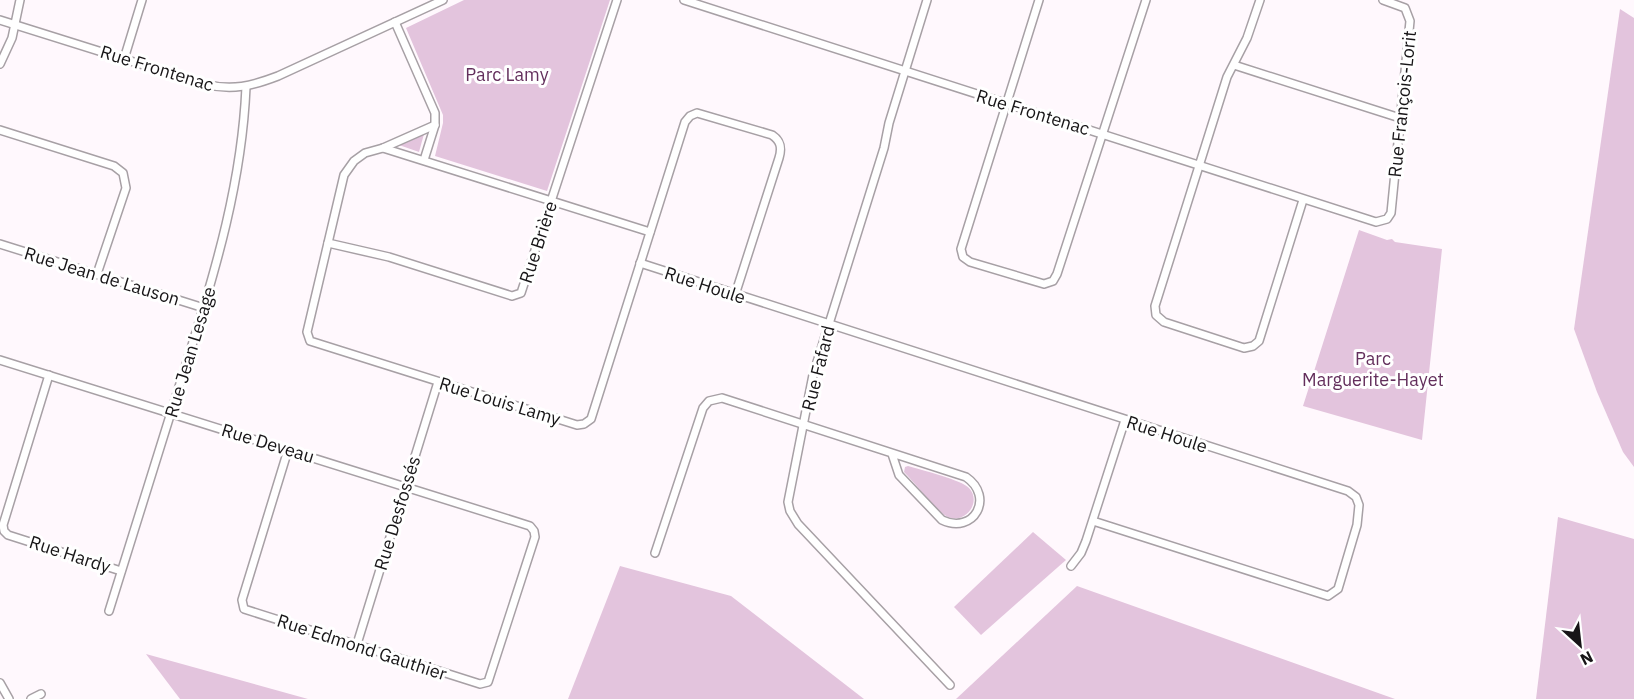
<svg xmlns="http://www.w3.org/2000/svg" width="1634" height="699" font-family="'IBM Plex Sans',sans-serif">
	<style>
		.green { fill: #e3c4dd }
		.lines { fill: none; stroke-linecap: round; stroke-linejoin: round }
		.minor-casing { stroke: #a7a0a5; stroke-width: 10 }
		.minor { stroke: #fff; stroke-width: 7 }
		.labels { text-anchor: middle; dominant-baseline: central; stroke-width: 6; stroke-linejoin: round; paint-order: stroke }
		.street-label { font-size: 18px; fill: #171517; stroke: #fff }
		.park-label { font-size: 18px; fill: #632f5c; stroke: #fff }
	</style>
	<rect width="100%" height="100%" fill="#fff8fd"/>
	<!-- green -->
	<g class="green">
		<polygon points="464,0 610,0 547,191 435,156 443,123 443,115 406,28"/>
		<polygon points="1620,9 1634,18 1634,467 1623,452 1597,392 1574,329"/>
		<polygon points="424,134 419,152 399,145"/>
		<polygon points="1359,230 1387,240 1392,239 1395,242 1442,249 1422,440 1303,406"/>
		<path d="M908 466C921 470 962 480 969 488 983 503 963 526 946 516 934 508 915 483 904 472L905 467Z"/>
		<polygon points="1558,517 1634,539 1634,699 1536,699"/>
		<polygon points="1033,532 1066,560 981,635 954,607"/>
		<polygon points="620,566 731,596 864,699 568,699"/>
		<polygon points="1077,586 1395,699 956,699"/>
		<polygon points="146,654 308,699 180,699"/>
	</g>
	<g class="lines">
		<!-- minor casing -->
		<g class="minor-casing">
			<g id="minor">
				<polyline points="684,0 1376,222 1387,219 1391,213 1410,21 1405,8 1383,0"/>
				<polyline points="927,0 889,123 884,148 813,375 788,502 790,511 798,524 950,685"/>
				<polyline points="1039,0 961,249 963,257 970,262 1044,284 1053,281 1057,274 1146,0"/>
				<polyline points="1260,0 1247,38 1227,77 1155,306 1156,315 1164,322 1244,348 1253,346 1259,341 1303,200"/>
				<path d="M0 20 204 84C232 91 252 86 278 76L443 0"/>
				<polyline points="395,22 435,113 435,125 424,160"/>
				<polyline points="124,59 142,0"/>
				<polyline points="0,64 12,38 20,0"/>
				<polyline points="1234,65 1400,118"/>
				<path d="M435 125 383 148 365 153 354 161 344 175 307 332 310 341 577 425 584 424 591 419 685 122 690 116 697 113 772 135C781 141 782 148 779 158L735 295"/>
				<polyline points="0,130 114,166 123,173 126,188 97,274"/>
				<polyline points="383,148 650,232"/>
				<polyline points="328,243 389,257 512,296 521,293 617,0"/>
				<polyline points="0,244 204,308"/>
				<polyline points="640,263 1348,491 1356,497 1359,505 1357,525 1338,589 1328,596 1093,521"/>
				<polyline points="0,360 530,526 534,531 535,537 488,682 480,684 244,609 242,600 288,450"/>
				<polyline points="49,375 3,525 4,531 8,535 121,571"/>
				<path d="M655 553 703 408 709 401 722 398 966 477C995 497 974 535 942 520L899 475 892 454"/>
				<polyline points="1071,566 1081,553 1086,541 1125,420"/>
				<path d="M109 611C135 527 162 443 188 358 216 269 242 181 246 87"/>
				<polyline points="357,644 438,382"/>
				<polyline points="0,683 9,699"/>
				<polyline points="31,699 41,694"/>
			</g>
		</g>
		<!-- minor -->
		<use href="#minor" class="minor"/>
	</g>
	<g class="labels">
		<!-- street labels -->
		<g class="street-label">
			<text transform="translate(157 68) rotate(17)">Rue Frontenac</text>
			<text transform="translate(1402 104) rotate(-84)">Rue François-Lorit</text>
			<text transform="translate(1033 112) rotate(17)">Rue Frontenac</text>
			<text transform="translate(538 242) rotate(-72)">Rue Brière</text>
			<text transform="translate(102 276) rotate(17)">Rue Jean de Lauson</text>
			<text transform="translate(705 285) rotate(18)">Rue Houle</text>
			<text transform="translate(190 352) rotate(-73)">Rue Jean Lesage</text>
			<text transform="translate(818 368) rotate(-76)">Rue Fafard</text>
			<text transform="translate(500 401) rotate(17)">Rue Louis Lamy</text>
			<text transform="translate(1167 434) rotate(18)">Rue Houle</text>
			<text transform="translate(268 443) rotate(17)">Rue Deveau</text>
			<text transform="translate(397 513) rotate(-73)">Rue Desfossés</text>
			<text transform="translate(70 554) rotate(18)">Rue Hardy</text>
			<text transform="translate(362 647) rotate(18)">Rue Edmond Gauthier</text>
		</g>
		<!-- park labels -->
		<g class="park-label">
			<text x="507" y="74">Parc Lamy</text>
			<text x="1373" y="358">Parc<tspan x="1373" dy="21">Marguerite-Hayet</tspan></text>
		</g>
	</g>
	<!-- north arrow -->
	<g transform="translate(1580 645) rotate(153)" stroke="#ffffff" stroke-width="4.5" paint-order="stroke">
	<path d="M0-4.5L10 22L0 15L-10 22Z" fill="#171517"/>
	<text y="-9" font-size="16" font-weight="bold" text-anchor="middle" fill="#171517">N</text>
	</g>
</svg>
